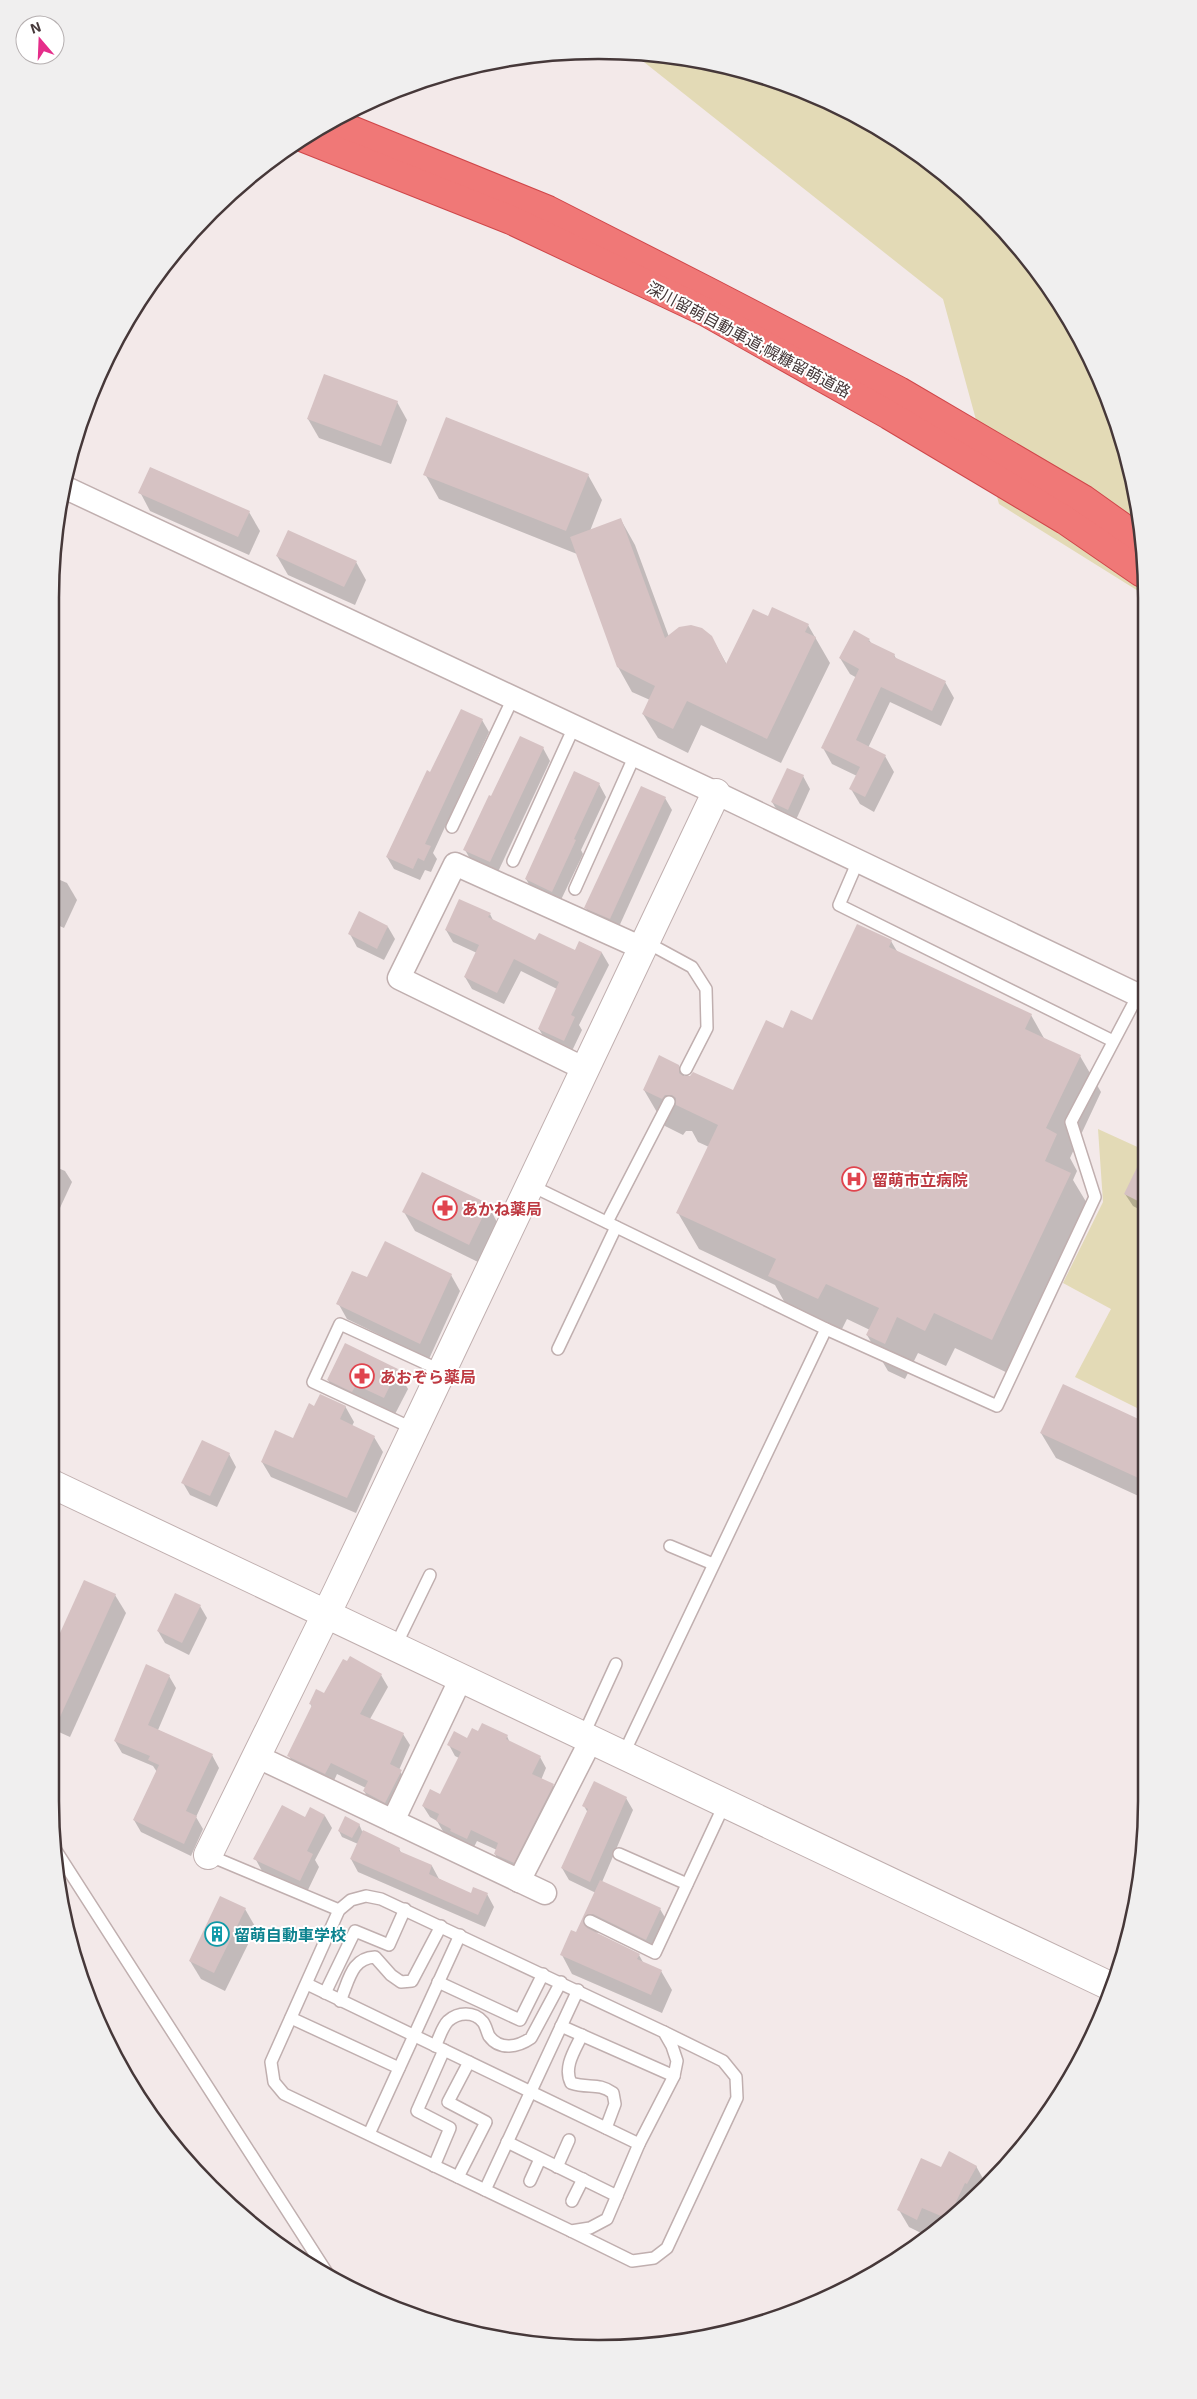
<svg xmlns="http://www.w3.org/2000/svg" width="1197" height="2399" font-family="'Exo 2','Noto Sans JP',sans-serif">
	<style>
		.green { fill: #e3dab6 }
		.shadow { fill: #0003 }
		.building { fill: #d6c2c3 }
		.lines { fill: none; stroke-linecap: round; stroke-linejoin: round }
		.service-casing { stroke: #c0afaf; stroke-width: 14 }
		.minor-casing { stroke: #c0afaf; stroke-width: 25 }
		.tertiary-casing { stroke: #c0afaf; stroke-width: 30 }
		.motorway-casing { stroke: #cf474a; stroke-width: 30 }
		.service { stroke: #fff; stroke-width: 11 }
		.minor { stroke: #fff; stroke-width: 22 }
		.tertiary { stroke: #fff; stroke-width: 28 }
		.motorway { stroke: #f07877; stroke-width: 28 }
		.labels { text-anchor: middle; dominant-baseline: central; stroke-width: 4; stroke-linejoin: round; paint-order: stroke }
		.street-label { font-size: 16px; fill: #463839; stroke: #fff }
		.health-label { font-size: 16px; font-weight: bold; fill: #be3a42; stroke: #fff; text-anchor: start }
		.culture-label { font-size: 16px; font-weight: bold; fill: #0d838f; stroke: #fff; text-anchor: start }
		.rim { fill: none; stroke: #463839; stroke-width: 2.5 }
	</style>
	<rect width="100%" height="100%" fill="#f3e9e9"/>
	<!-- green -->
	<g class="green">
		<polygon points="630,51 740,69 841,106 960,186 1054,294 1105,389 1142,527 1143,594 999,504 943,299"/>
		<polygon points="1098,1129 1144,1150 1145,1412 1075,1377 1111,1309 1063,1283 1103,1202"/>
	</g>
	<!-- shadow -->
	<g class="shadow">
		<polygon points="397,402 407,420 391,464 319,438 308,419"/>
		<polygon points="151,468 249,512 260,531 249,555 150,511 140,492"/>
		<polygon points="425,474 588,475 602,500 590,531 621,520 635,545 669,637 711,636 727,665 769,618 808,625 830,663 781,763 701,725 688,753 658,738 643,714 650,700 632,692 618,667 577,554 439,499"/>
		<polygon points="277,556 356,562 366,580 355,605 288,575"/>
		<polygon points="869,640 872,644 894,655 897,660 945,682 954,698 941,726 890,702 868,748 885,756 894,772 874,812 860,804 851,789 857,776 832,764 823,748 857,678 850,674 840,658"/>
		<polygon points="482,720 489,732 433,853 437,859 431,872 425,870 420,880 394,869 387,857 431,773"/>
		<polygon points="543,748 550,761 497,874 472,862 465,850 491,797"/>
		<polygon points="803,776 810,789 795,822 780,815 772,802"/>
		<polygon points="599,784 606,797 581,850 583,854 559,904 533,891 526,879"/>
		<polygon points="665,798 672,810 617,931 593,920 586,908"/>
		<polygon points="51,876 67,883 77,900 64,928 51,922"/>
		<polygon points="490,914 494,922 535,942 575,951 580,942 602,953 609,965 579,1025 582,1030 571,1053 546,1041 539,1029 557,989 521,971 504,1004 472,989 465,977 477,953 453,942 446,930"/>
		<polygon points="388,927 395,939 384,960 357,947 350,934"/>
		<polygon points="891,941 898,953 1031,1015 1045,1040 1080,1056 1101,1092 1070,1158 1077,1171 1073,1180 1091,1210 1012,1375 955,1348 946,1366 918,1353 905,1379 888,1371 867,1335 870,1330 847,1319 839,1335 790,1312 775,1285 699,1249 678,1213 709,1147 698,1142 692,1131 686,1131 683,1135 665,1126 644,1090 679,1066 685,1077 734,1092 783,1030 812,1021"/>
		<polygon points="51,1165 65,1171 72,1182 53,1223 51,1221"/>
		<polygon points="1138,1168 1144,1171 1144,1212 1133,1206 1125,1194"/>
		<polygon points="488,1205 498,1224 480,1263 415,1231 404,1212"/>
		<polygon points="451,1275 460,1291 429,1359 347,1319 338,1303 367,1279"/>
		<polygon points="397,1370 408,1389 394,1416 339,1399 328,1380"/>
		<polygon points="345,1406 354,1422 352,1426 374,1437 383,1452 356,1513 271,1477 262,1462 294,1439 315,1407"/>
		<polygon points="1145,1418 1145,1499 1056,1458 1041,1433 1142,1422"/>
		<polygon points="229,1454 236,1467 217,1507 190,1495 183,1483"/>
		<polygon points="115,1595 126,1613 70,1737 50,1728"/>
		<polygon points="200,1606 207,1618 189,1655 165,1643 158,1631"/>
		<polygon points="351,1658 381,1675 388,1687 370,1719 403,1734 410,1745 399,1770 407,1782 392,1813 371,1803 364,1791 366,1788 337,1774 332,1785 295,1767 289,1756 312,1707 310,1703 325,1695"/>
		<polygon points="169,1676 176,1688 158,1730 212,1755 219,1768 196,1817 203,1829 191,1856 141,1832 134,1820 157,1772 153,1766 122,1753 115,1741"/>
		<polygon points="507,1736 510,1743 540,1757 546,1768 541,1780 553,1785 559,1796 520,1873 501,1865 495,1854 497,1850 477,1841 473,1849 458,1842 455,1838 444,1833 437,1821 430,1817 423,1806 441,1796 459,1758 455,1756 449,1745 468,1740"/>
		<polygon points="626,1798 633,1810 602,1882 660,1909 671,1928 657,1958 604,1932 595,1933 639,1955 644,1964 661,1971 672,1990 662,2013 572,1974 562,1955 577,1934 596,1893 569,1880 562,1868 588,1813 584,1806"/>
		<polygon points="325,1816 332,1828 315,1860 319,1867 307,1892 262,1871 255,1858 306,1818"/>
		<polygon points="359,1824 362,1831 399,1849 402,1854 432,1866 439,1879 471,1895 487,1894 494,1907 485,1927 358,1872 351,1859 358,1844 342,1837 339,1831"/>
		<polygon points="245,1909 256,1928 225,1991 201,1979 190,1961"/>
		<polygon points="976,2166 986,2184 982,2192 938,2228 932,2225 927,2236 909,2227 899,2210 941,2169"/>
	</g>
	<!-- building -->
	<g class="building">
		<polygon points="324,374 398,401 381,446 307,419"/>
		<polygon points="446,417 589,474 566,531 423,475"/>
		<polygon points="150,467 250,511 238,537 138,493"/>
		<polygon points="621,518 665,638 679,627 691,625 702,628 712,636 726,664 753,609 768,616 772,607 809,624 805,632 816,637 767,739 687,701 673,729 642,714 655,686 617,667 570,537"/>
		<polygon points="288,530 357,561 344,587 276,556"/>
		<polygon points="854,630 870,639 868,641 895,654 894,657 946,681 932,711 881,687 856,740 886,755 865,797 849,789 860,767 821,748 859,669 839,658"/>
		<polygon points="461,709 483,719 425,844 431,846 424,861 418,858 413,869 386,857 427,770 430,772"/>
		<polygon points="520,736 544,747 490,862 463,850 489,795 491,796"/>
		<polygon points="787,768 804,775 788,810 771,802"/>
		<polygon points="574,771 600,783 574,839 576,840 552,892 525,879"/>
		<polygon points="641,786 666,797 610,919 584,908"/>
		<polygon points="459,899 491,913 488,917 535,940 539,933 575,950 579,941 602,952 571,1015 575,1017 564,1041 538,1029 559,982 514,959 497,993 464,977 479,945 445,930"/>
		<polygon points="359,911 388,926 377,949 348,934"/>
		<polygon points="857,924 892,940 889,947 1032,1014 1025,1029 1081,1055 1046,1128 1057,1134 1045,1161 1071,1173 992,1340 934,1313 925,1331 897,1317 885,1344 866,1335 879,1308 826,1284 818,1299 768,1276 776,1259 676,1213 718,1125 676,1105 676,1098 672,1095 665,1095 662,1099 643,1090 659,1055 679,1065 679,1073 683,1076 690,1076 693,1072 733,1090 766,1020 783,1028 791,1010 812,1020"/>
		<polygon points="1144,1153 1144,1204 1124,1194"/>
		<polygon points="422,1172 489,1204 469,1245 402,1212"/>
		<polygon points="385,1241 452,1274 420,1344 336,1304 352,1271 367,1277"/>
		<polygon points="345,1343 398,1369 384,1398 356,1385 352,1392 327,1380"/>
		<polygon points="1063,1384 1145,1422 1145,1481 1040,1433"/>
		<polygon points="320,1394 346,1406 340,1419 375,1436 347,1498 261,1462 275,1430 293,1438 309,1403 314,1406"/>
		<polygon points="202,1440 230,1453 210,1496 181,1483"/>
		<polygon points="84,1580 116,1594 50,1739 50,1655"/>
		<polygon points="175,1593 201,1605 182,1643 157,1631"/>
		<polygon points="350,1656 382,1674 360,1714 404,1733 390,1764 402,1770 385,1803 363,1791 368,1781 331,1763 325,1774 287,1756 312,1705 309,1704 316,1689 324,1693 343,1659 347,1661"/>
		<polygon points="146,1664 170,1675 148,1725 213,1754 186,1811 197,1816 184,1844 133,1820 159,1765 148,1760 150,1756 114,1741"/>
		<polygon points="482,1723 508,1735 506,1739 541,1756 532,1774 554,1784 514,1863 494,1854 498,1843 471,1830 467,1839 450,1831 451,1829 436,1821 439,1814 422,1806 430,1789 440,1794 461,1752 447,1745 454,1731 467,1738 472,1728 478,1731"/>
		<polygon points="594,1781 627,1797 590,1882 561,1868 588,1809 582,1806"/>
		<polygon points="282,1805 305,1817 310,1807 325,1815 307,1851 313,1854 300,1881 253,1859"/>
		<polygon points="345,1816 360,1824 352,1838 338,1831"/>
		<polygon points="363,1830 400,1848 399,1851 432,1865 429,1874 471,1893 473,1887 488,1893 478,1915 350,1859"/>
		<polygon points="600,1880 661,1908 646,1940 593,1914 586,1915 583,1921 587,1928 640,1954 637,1959 662,1970 651,1995 560,1955 571,1930 576,1932"/>
		<polygon points="220,1896 246,1908 214,1973 189,1961"/>
		<polygon points="949,2151 977,2166 967,2184 965,2183 948,2219 922,2208 917,2220 897,2210 921,2158 941,2167"/>
	</g>
	<g class="lines">
		<!-- service casing -->
		<g class="service-casing">
			<g id="service">
				<polyline points="452,827 513,698"/>
				<polyline points="513,861 574,727"/>
				<polyline points="858,861 839,905 1113,1041"/>
				<polyline points="575,889 635,755"/>
				<polyline points="646,942 692,967 706,989 707,1028 686,1069"/>
				<polyline points="530,1185 826,1329 623,1755"/>
				<polyline points="607,1222 669,1102"/>
				<polyline points="826,1329 997,1406 1095,1197 1071,1122 1138,995"/>
				<polyline points="558,1349 616,1227"/>
				<polyline points="414,1429 313,1382 340,1324 442,1371"/>
				<polyline points="670,1546 713,1564"/>
				<polyline points="395,1647 430,1575"/>
				<polyline points="583,1736 616,1664"/>
				<polyline points="55,1849 331,2279"/>
				<polyline points="619,1854 687,1884"/>
				<polyline points="208,1855 339,1910"/>
				<polygon points="366,1896 381,1899 664,2032 672,2046 677,2061 674,2076 639,2144 607,2219 590,2228 571,2231 284,2094 274,2082 271,2062 339,1910 351,1900"/>
				<polyline points="590,1921 655,1953 725,1803"/>
				<polyline points="438,1982 520,2020 543,1974"/>
				<polyline points="307,1984 639,2144"/>
				<polyline points="325,1993 355,1931 389,1945 405,1909"/>
				<path d="M340 2001C349 1981 351 1958 375 1957L391 1975 401 1982 412 1981 441 1926"/>
				<polyline points="291,2018 399,2068"/>
				<polyline points="561,2026 674,2076"/>
				<path d="M582 2035C575 2050 563 2067 571 2083 589 2089 598 2082 613 2093L615 2104 606 2128"/>
				<path d="M435 2046C439 2039 442 2027 448 2021 458 2012 474 2011 483 2022 486 2026 487 2032 489 2036 500 2051 518 2047 531 2038L561 1982"/>
				<polyline points="369,2134 460,1935"/>
				<polyline points="507,2142 617,2196"/>
				<polyline points="434,2166 450,2128 417,2111 444,2050"/>
				<polyline points="557,2167 569,2140"/>
				<polyline points="458,2177 486,2122 448,2102 469,2062"/>
				<polyline points="530,2181 540,2159"/>
				<polyline points="485,2190 578,1990"/>
				<polyline points="572,2201 583,2179"/>
				<polyline points="571,2231 632,2261 654,2258 667,2248 737,2098 736,2077 723,2061 664,2032"/>
			</g>
		</g>
		<!-- minor casing -->
		<g class="minor-casing">
			<g id="minor">
				<polyline points="64,487 716,793 1138,995"/>
				<polyline points="585,1069 399,978 455,864 642,948"/>
				<polyline points="256,1756 545,1893"/>
				<polyline points="393,1821 461,1678"/>
				<polyline points="519,1881 591,1740"/>
			</g>
		</g>
		<!-- tertiary casing -->
		<g class="tertiary-casing">
			<g id="tertiary">
				<polyline points="50,1483 1112,1987"/>
				<polyline points="208,1855 337,1592 716,793"/>
			</g>
		</g>
		<!-- motorway casing -->
		<g class="motorway-casing">
			<g id="motorway">
				<polyline points="329,121 548,210 709,292 899,391 1083,499 1142,541"/>
				<polyline points="304,138 511,220 706,312 889,415 1065,520 1142,573"/>
			</g>
		</g>
		<!-- service -->
		<use href="#service" class="service"/>
		<!-- minor -->
		<use href="#minor" class="minor"/>
		<!-- tertiary -->
		<use href="#tertiary" class="tertiary"/>
		<!-- motorway -->
		<use href="#motorway" class="motorway"/>
	</g>
	<!-- icons -->
	<defs>
		<g id="hospital-ring" transform="scale(1.25)"><circle r="9.5" fill="#fff" stroke="#e0444e" stroke-width="1.5"/><path d="M-5-5h3v3.5h4V-5h3V5h-3V1.5h-4V5h-3Z" fill="#e0444e"/></g>
		<g id="pharmacy-ring" transform="scale(1.25)"><circle r="9.5" fill="#fff" stroke="#e0444e" stroke-width="1.5"/><path d="M-2-6h4v4h4v4h-4v4h-4v-4h-4v-4h4Z" fill="#e0444e"/></g>
		<g id="building-ring" transform="scale(1.25)"><circle r="9.5" fill="#fff" stroke="#0f9aa8" stroke-width="1.5"/><path d="M-4-6H4V6H1V3H-1V6H-4ZM-2.5-4.3h1.7v1.8h-1.7ZM.8-4.3h1.7v1.8H.8ZM-2.5-1h1.7V.8h-1.7ZM.8-1h1.7V.8H.8Z" fill="#0f9aa8"/></g>
	</defs>
	<g fill-rule="evenodd">
		<use href="#hospital-ring" x="854" y="1179"/>
		<use href="#pharmacy-ring" x="445" y="1208"/>
		<use href="#pharmacy-ring" x="362" y="1376"/>
		<use href="#building-ring" x="217" y="1934"/>
	</g>
	<g class="labels">
		<!-- street labels -->
		<g class="street-label">
			<text transform="translate(749 339) rotate(28)">深川留萌自動車道;幌糠留萌道路</text>
		</g>
		<!-- health labels -->
		<g class="health-label">
			<text x="872" y="1179">留萌市立病院</text>
			<text x="462" y="1208">あかね薬局</text>
			<text x="380" y="1376">あおぞら薬局</text>
		</g>
		<!-- culture labels -->
		<g class="culture-label">
			<text x="234" y="1934">留萌自動車学校</text>
		</g>
	</g>
	<!-- crop -->
	<path d="M0 0H1197V2399H0ZM598 59H599A539 539 0 0 1 1138 598V1801A539 539 0 0 1 599 2340H598A539 539 0 0 1 59 1801V598A539 539 0 0 1 598 59Z" fill="#f0efef" fill-rule="evenodd"/>
	<path class="rim" d="M598 59H599A539 539 0 0 1 1138 598V1801A539 539 0 0 1 599 2340H598A539 539 0 0 1 59 1801V598A539 539 0 0 1 598 59Z"/>
	<!-- north arrow -->
	<g transform="translate(40 40) rotate(341)"><circle r="24" fill="#ffffff" stroke="#b5afb0"/>
	<path d="M0-4L9 19L0 12L-9 19Z" fill="#e52d8a"/>
	<text y="-8" font-size="14" font-weight="bold" text-anchor="middle" fill="#463839">N</text>
	</g>
</svg>
